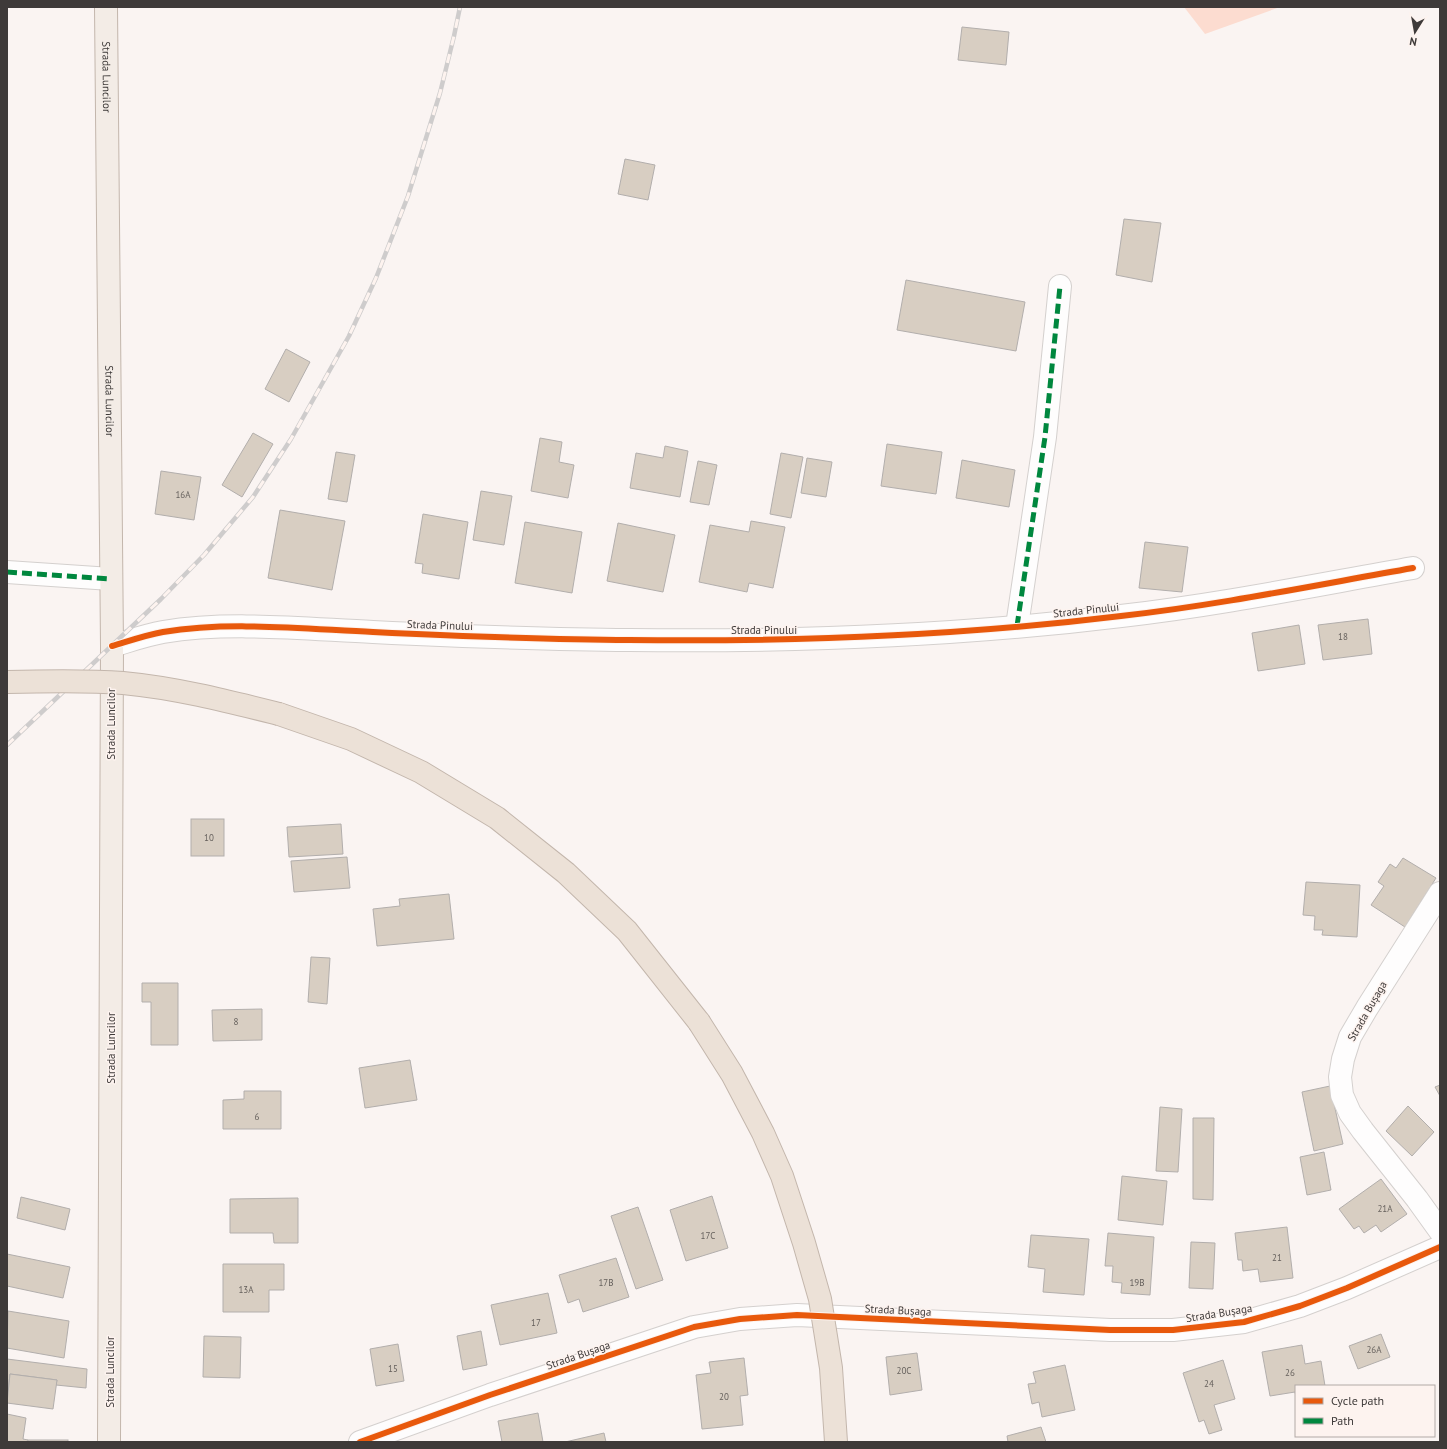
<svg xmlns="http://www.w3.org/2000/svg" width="1447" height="1449" font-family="'PT Sans',sans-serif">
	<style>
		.green { fill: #fcdcd0 }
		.building { fill: #d8cec2; stroke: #b2aeac }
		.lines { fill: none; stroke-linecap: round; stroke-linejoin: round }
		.minor-casing { stroke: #d4d0ce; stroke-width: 24 }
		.major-casing { stroke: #c3b6ac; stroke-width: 24 }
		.highway-casing { stroke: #c3b6ac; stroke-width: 24 }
		.minor { stroke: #fefdfd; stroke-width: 22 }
		.major { stroke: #f3ece6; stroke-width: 22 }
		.highway { stroke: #ece1d7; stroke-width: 22 }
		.rail-casing { stroke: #cecccc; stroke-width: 4.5 }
		.rail { stroke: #fdf3ef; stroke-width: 3; stroke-dasharray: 9; stroke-linecap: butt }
		.highway-bridge-casing { stroke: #c3b6ac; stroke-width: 24; stroke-linecap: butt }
		.highway-bridge { stroke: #ece1d7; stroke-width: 22 }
		.quiet { stroke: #00873e; stroke-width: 5; stroke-dasharray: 10 5; stroke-linecap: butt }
		.cycleway-casing { stroke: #fdf3ef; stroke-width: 8 }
		.cycleway { stroke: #e8590c; stroke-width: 6 }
		.labels { text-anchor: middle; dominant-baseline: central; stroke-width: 3; stroke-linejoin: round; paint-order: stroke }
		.number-label { font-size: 9px; fill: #645f5b }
		.street-label { font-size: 11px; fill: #3e3a39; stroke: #fdf3ef }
	</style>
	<rect width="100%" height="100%" fill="#faf4f2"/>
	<!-- green -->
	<polygon class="green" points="1184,7 1280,7 1205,34"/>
	<!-- building -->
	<g class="building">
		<polygon points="962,27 1009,32 1006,65 958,60"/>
		<polygon points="625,159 655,165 648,200 618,194"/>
		<polygon points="1124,219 1161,223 1152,282 1116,275"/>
		<polygon points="906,280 1025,302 1016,351 897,330"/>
		<polygon points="286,349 310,362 289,402 265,389"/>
		<polygon points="253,433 273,444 242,497 222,485"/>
		<polygon points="540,438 562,442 559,462 574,465 568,498 531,491"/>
		<polygon points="887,444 942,452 936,494 881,486"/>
		<polygon points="665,446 688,451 680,497 630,488 636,453 663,458"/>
		<polygon points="336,452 355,455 347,502 328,499"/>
		<polygon points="781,453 803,457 791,518 770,514"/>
		<polygon points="807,458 832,462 826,497 801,493"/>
		<polygon points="962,460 1015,470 1009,507 956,498"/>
		<polygon points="698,461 717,465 709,505 690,502"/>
		<polygon points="161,471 201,477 194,520 155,514"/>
		<polygon points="481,491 512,496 504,545 473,540"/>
		<polygon points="280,510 345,521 332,590 268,578"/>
		<polygon points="423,514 468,522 459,579 422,573 423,564 415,563"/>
		<polygon points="751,521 785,527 773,588 749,583 747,592 699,582 710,525 749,532"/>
		<polygon points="525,522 582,532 572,593 515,583"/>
		<polygon points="618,523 675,535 663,592 607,581"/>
		<polygon points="1145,542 1188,547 1182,592 1139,588"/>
		<polygon points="1368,619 1372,654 1323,660 1318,625"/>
		<polygon points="1299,625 1305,664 1258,671 1252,633"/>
		<rect x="191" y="819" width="33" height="37"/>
		<polygon points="341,824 343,854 289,857 287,827"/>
		<polygon points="347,857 350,888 294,892 291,861"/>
		<polygon points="1403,858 1436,878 1405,927 1371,905 1384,886 1378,882 1390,864 1396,868"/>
		<polygon points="1306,882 1360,885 1357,937 1322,935 1323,930 1314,930 1315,916 1303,915"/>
		<polygon points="449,894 454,939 377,946 373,909 400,906 399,899"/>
		<polygon points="311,957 330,958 327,1004 308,1002"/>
		<polygon points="142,983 178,983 178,1045 151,1045 151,1002 142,1002"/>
		<polygon points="262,1009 262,1040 213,1041 212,1010"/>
		<polygon points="410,1060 417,1100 365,1108 359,1068"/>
		<polygon points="1440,1085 1440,1096 1435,1087"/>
		<polygon points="1330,1086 1343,1144 1314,1151 1302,1092"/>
		<polygon points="244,1091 281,1091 281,1129 223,1129 223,1100 244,1099"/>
		<polygon points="1408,1106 1434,1132 1412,1156 1386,1131"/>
		<polygon points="1160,1107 1182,1109 1178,1172 1156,1171"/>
		<polygon points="1193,1118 1214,1118 1213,1200 1193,1199"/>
		<polygon points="1324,1152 1331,1190 1307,1195 1300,1157"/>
		<polygon points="1122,1176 1167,1181 1163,1225 1118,1220"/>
		<polygon points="1381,1179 1407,1214 1381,1232 1376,1225 1364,1233 1359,1226 1354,1229 1339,1209"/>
		<polygon points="712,1196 728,1248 686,1261 670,1210"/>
		<polygon points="21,1197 70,1209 65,1230 17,1218"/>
		<polygon points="298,1198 298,1243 274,1243 273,1233 230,1233 230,1199"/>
		<polygon points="638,1207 663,1280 636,1289 611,1216"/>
		<polygon points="1287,1227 1293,1278 1260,1282 1258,1269 1243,1271 1242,1260 1238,1260 1235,1233"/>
		<polygon points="1108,1233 1154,1237 1150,1295 1121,1293 1122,1283 1112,1282 1113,1266 1105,1266"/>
		<polygon points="1031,1235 1089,1239 1084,1295 1043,1292 1045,1269 1028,1267"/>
		<polygon points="1191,1242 1215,1243 1213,1289 1189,1288"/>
		<polygon points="7,1254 70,1267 63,1298 7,1286"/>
		<polygon points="616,1258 629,1297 583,1312 579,1299 568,1303 559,1275"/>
		<polygon points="223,1264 284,1264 284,1290 269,1290 269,1312 223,1312"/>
		<polygon points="548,1293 557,1333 500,1345 491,1305"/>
		<polygon points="8,1311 69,1321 64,1358 7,1348"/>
		<polygon points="481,1331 487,1365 463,1370 457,1336"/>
		<polygon points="1381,1334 1390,1357 1358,1369 1349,1346"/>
		<polygon points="204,1336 241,1337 240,1378 203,1377"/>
		<polygon points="398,1344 404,1381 376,1386 370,1349"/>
		<polygon points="1302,1345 1305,1364 1321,1361 1325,1386 1296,1386 1296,1397 1295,1392 1270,1396 1262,1352"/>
		<polygon points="917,1353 922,1390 890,1395 886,1357"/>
		<polygon points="744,1358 748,1395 740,1396 743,1425 702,1429 696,1375 711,1373 709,1362"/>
		<polygon points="7,1359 87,1369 86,1388 56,1385 57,1380 10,1374 7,1401"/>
		<polygon points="1223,1360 1235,1399 1214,1405 1222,1430 1209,1434 1204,1420 1199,1422 1183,1373"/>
		<polygon points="1065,1365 1075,1410 1042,1417 1039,1402 1032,1404 1028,1384 1036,1383 1033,1372"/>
		<polygon points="10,1374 57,1380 53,1409 7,1403"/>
		<polygon points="538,1413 543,1442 502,1442 498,1421"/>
		<polygon points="7,1414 26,1418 23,1439 28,1440 28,1442 7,1442"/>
		<polygon points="1041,1427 1046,1442 1008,1442 1007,1436"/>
		<polygon points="604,1433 606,1442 565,1442"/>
		<rect x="28" y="1440" width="40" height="2"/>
	</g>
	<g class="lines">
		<!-- minor casing -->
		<g class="minor-casing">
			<g id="minor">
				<polyline points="7,572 111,579"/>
				<polyline points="1017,626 1045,437 1060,286"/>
				<path d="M112 646C129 641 146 635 163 632 229 621 305 629 373 632 458 636 544 640 629 640 793 642 958 636 1121 616 1219 605 1316 585 1413 568"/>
				<polyline points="1440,893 1367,1008 1350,1037 1343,1059 1340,1077 1342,1095 1350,1113 1363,1131 1417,1199 1440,1231"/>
				<polyline points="360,1442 490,1395 694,1327 740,1319 797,1315 1110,1330 1173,1330 1244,1322 1300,1306 1347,1288 1440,1247"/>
			</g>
		</g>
		<!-- major casing -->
		<g class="major-casing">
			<g id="major">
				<path id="s1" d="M106 7 112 646 109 1442"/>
			</g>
		</g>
		<!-- highway casing -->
		<g class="highway-casing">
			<polyline id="highway" points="279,714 351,739 421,772 497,818 566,873 627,931 699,1022"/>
		</g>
		<!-- minor -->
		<use href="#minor" class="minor"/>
		<!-- major -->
		<use href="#major" class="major"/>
		<!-- highway -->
		<use href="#highway" class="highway"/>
		<!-- rail casing -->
		<g class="rail-casing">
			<polyline id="rail" points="7,745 161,599 204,555 253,497 291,439 349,336 376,278 408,196 440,93 454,36 460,7"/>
		</g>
		<!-- rail -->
		<use href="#rail" class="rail"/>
		<!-- highway-bridge casing -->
		<g class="highway-bridge-casing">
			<g id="highway-bridge">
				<path d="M7 682C46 681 85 680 123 683 176 688 227 701 279 714"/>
				<polyline points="699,1022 732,1074 763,1133 782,1176 804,1243 820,1299 831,1368 836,1442"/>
			</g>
		</g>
		<!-- highway-bridge -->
		<use href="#highway-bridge" class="highway-bridge"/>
		<!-- quiet -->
		<g class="quiet">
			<polyline points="7,572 111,579"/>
			<polyline points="1017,626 1045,437 1060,286"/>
		</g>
		<!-- cycleway casing -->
		<g class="cycleway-casing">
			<g id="cycleway">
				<path d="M112 646C129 641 146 635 163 632 229 621 305 629 373 632 458 636 544 640 629 640 793 642 958 636 1121 616 1219 605 1316 585 1413 568"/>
				<polyline points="360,1442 490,1395 694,1327 740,1319 797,1315 1110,1330 1173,1330 1244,1322 1300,1306 1347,1288 1440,1247"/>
			</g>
		</g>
		<!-- cycleway -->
		<use href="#cycleway" class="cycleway"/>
	</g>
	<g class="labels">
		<!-- number labels -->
		<g class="number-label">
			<text x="183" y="494">16A</text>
			<text x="1343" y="636">18</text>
			<text x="209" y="837">10</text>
			<text x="236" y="1021">8</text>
			<text x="257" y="1116">6</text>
			<text x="1385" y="1208">21A</text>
			<text x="708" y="1235">17C</text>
			<text x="1277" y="1257">21</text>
			<text x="606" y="1282">17B</text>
			<text x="1137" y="1282">19B</text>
			<text x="246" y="1289">13A</text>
			<text x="536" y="1322">17</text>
			<text x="1374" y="1349">26A</text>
			<text x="393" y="1368">15</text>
			<text x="904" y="1370">20C</text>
			<text x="1290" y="1372">26</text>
			<text x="1209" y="1383">24</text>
			<text x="724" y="1396">20</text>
		</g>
		<!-- street labels -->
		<g class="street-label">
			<text stroke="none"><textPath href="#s1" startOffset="70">Strada Luncilor</textPath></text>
			<text stroke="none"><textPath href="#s1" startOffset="394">Strada Luncilor</textPath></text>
			<text transform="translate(1086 610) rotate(-6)">Strada Pinului</text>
			<text transform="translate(440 625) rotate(2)">Strada Pinului</text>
			<text x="764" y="630">Strada Pinului</text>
			<text transform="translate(111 724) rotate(-90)">Strada Luncilor</text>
			<text transform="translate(1367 1011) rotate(-60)">Strada Bușaga</text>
			<text transform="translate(111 1048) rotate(-90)">Strada Luncilor</text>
			<text transform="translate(898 1310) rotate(3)">Strada Bușaga</text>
			<text transform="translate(1219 1313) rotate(-9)">Strada Bușaga</text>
			<text transform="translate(578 1355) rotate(-19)">Strada Bușaga</text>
			<text transform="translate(110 1372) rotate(-90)">Strada Luncilor</text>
		</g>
	</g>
	<!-- border -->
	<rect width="1447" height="1449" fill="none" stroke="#3e3a39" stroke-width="16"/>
	<!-- legend -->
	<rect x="1295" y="1385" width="140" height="52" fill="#fdf3ef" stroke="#b1a9a6"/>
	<rect x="1303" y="1398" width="20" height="6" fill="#e8590c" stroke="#b1a9a6"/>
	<text x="1331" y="1405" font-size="12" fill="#3e3a39">Cycle path</text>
	<rect x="1303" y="1418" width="20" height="6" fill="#00873e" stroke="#b1a9a6"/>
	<text x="1331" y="1425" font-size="12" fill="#3e3a39">Path</text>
	<!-- north arrow -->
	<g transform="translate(1415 32) rotate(191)" stroke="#fdf3ef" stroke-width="3" paint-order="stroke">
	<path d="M0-3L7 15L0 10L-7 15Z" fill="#3e3a39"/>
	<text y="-6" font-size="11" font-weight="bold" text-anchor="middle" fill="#3e3a39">N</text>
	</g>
</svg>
